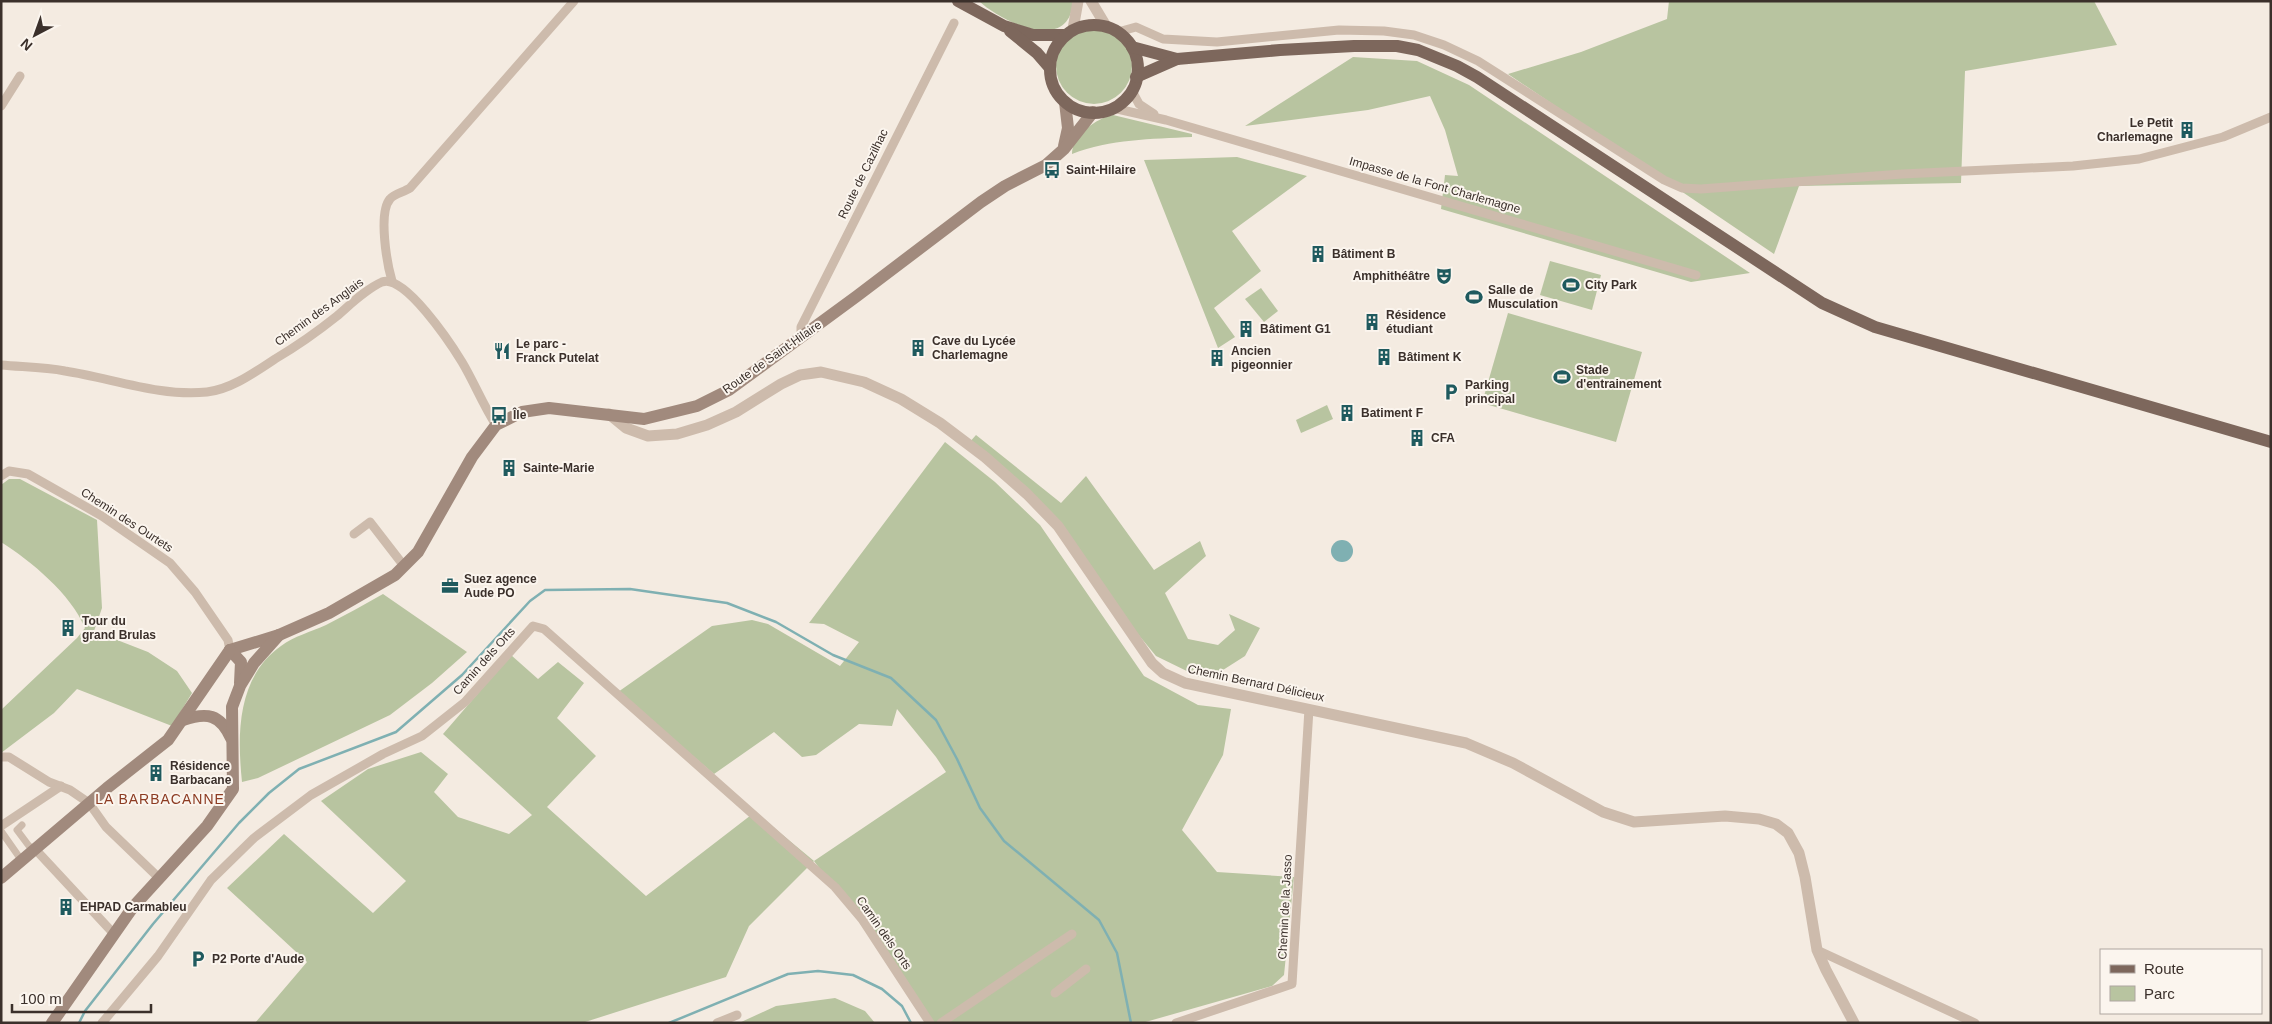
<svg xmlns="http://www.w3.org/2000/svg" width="2272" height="1024" font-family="Arial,sans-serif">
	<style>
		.green { fill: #b8c4a0 }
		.water { fill: #7fb0b2 }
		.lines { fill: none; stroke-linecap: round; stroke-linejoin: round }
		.stream { stroke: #7fb0b2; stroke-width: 2.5 }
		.pedestrian { stroke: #cdbbac; stroke-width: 7 }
		.minor { stroke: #cdbbac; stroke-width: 9 }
		.tertiary { stroke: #cdbbac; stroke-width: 11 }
		.secondary { stroke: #a18a7d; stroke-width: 12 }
		.primary { stroke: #7d675c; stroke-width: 12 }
		.labels { text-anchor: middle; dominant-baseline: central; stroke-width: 4; stroke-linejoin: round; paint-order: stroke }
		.poi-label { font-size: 12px; font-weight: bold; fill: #3b302b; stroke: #fbf5ee; text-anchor: start }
		.street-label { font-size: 12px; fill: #3b302b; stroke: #fbf5ee }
		.neighbourhood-label { font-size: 14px; letter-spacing: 1px; fill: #8c3b22; stroke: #fbf5ee }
	</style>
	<rect width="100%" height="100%" fill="#f4ebe1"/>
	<!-- green -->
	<g class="green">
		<path d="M979 1H1073C1070 55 1001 22 979 1Z"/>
		<polygon points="1669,1 2094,1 2117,45 1965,71 1961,183 1799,186 1774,254 1508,74 1581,52 1667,19"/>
		<circle cx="1094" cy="66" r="38"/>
		<polygon points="1353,57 1417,61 1469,85 1750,273 1691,282 1441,209 1445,175 1458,176 1445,130 1430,96 1368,110 1245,126"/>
		<path d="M1113 115 1192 134V137C1151 139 1111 139 1072 154 1072 135 1097 118 1113 115Z"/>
		<polygon points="1237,157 1307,176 1232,231 1261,271 1214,308 1235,337 1218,348 1144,160"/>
		<polygon points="1550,261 1601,275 1592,310 1540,295"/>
		<polygon points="1261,288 1278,311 1264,322 1245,299"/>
		<polygon points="1508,313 1642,352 1616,442 1482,403"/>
		<polygon points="1327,405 1333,419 1301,433 1296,420"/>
		<polygon points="976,435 1061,503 1086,476 1154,570 1200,541 1206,556 1165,593 1188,639 1218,645 1235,630 1229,614 1260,628 1245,656 1223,670 1199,677 1156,656 1103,592 1058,526 968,444"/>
		<polygon points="945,442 995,482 1040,525 1144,676 1198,705 1231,709 1223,755 1182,830 1217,872 1294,877 1284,975 1272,986 1142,1023 934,1023 814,861 749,926 726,977 582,1023 255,1023 307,962 227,888 284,834 373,913 406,881 321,801 368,769 421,752 448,774 434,792 458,817 509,834 532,815 443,734 511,655 538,679 558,662 584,683 557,718 596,756 547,807 646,896 755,812 814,861 946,772 936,757 897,709 892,726 859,724 816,755 802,757 774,732 714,774 618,692 712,626 752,620 768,624 840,666 859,642 824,624 809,623"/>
		<path d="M9 479H20L97 520 102 608 94 631 148 652 177 671 192 693 172 726 77 689 54 713 1 753V710L77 638 85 628C71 594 31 561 1 542V485Z"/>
		<path d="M383 594 467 652 432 683 390 715 258 778 242 782C237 734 237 677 281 646 294 636 311 632 326 625 345 615 364 605 383 594Z"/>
		<polygon points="835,998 865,1011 875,1023 739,1023 776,1006"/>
	</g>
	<!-- water -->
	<circle class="water" cx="1342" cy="551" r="11"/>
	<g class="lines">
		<!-- stream -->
		<g class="stream">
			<polyline points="79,1023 85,1011 153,924 239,823 269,793 299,769 396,732 462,675 530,601 545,590 630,589 727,603 776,622 833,655 891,678 936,720 957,759 980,808 1004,841 1099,920 1117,953 1131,1023"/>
			<polyline points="669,1023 788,974 818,971 853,975 882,989 902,1006 911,1023"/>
		</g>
		<!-- pedestrian -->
		<g class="pedestrian">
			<polyline points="22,825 17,830 29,846 35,850"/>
			<polyline points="1,831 22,861"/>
		</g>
		<!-- minor -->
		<g class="minor">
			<polyline points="1118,32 1136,27 1163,39 1217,42 1339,30 1384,31 1414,35 1444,45 1478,61 1664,180 1682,188 1701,189 1902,174 2073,166 2139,159 2223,137 2271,117"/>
			<polyline points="1132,91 1139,104 1154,114"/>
			<polyline points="1,106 20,76"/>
			<polyline points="1113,108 1166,120 1696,275"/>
			<path d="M392 281C387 264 378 213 390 199 394 194 404 192 410 188L574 1"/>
			<polyline points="801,337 801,327 954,23"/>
			<path d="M1 365C22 367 44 367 65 371 111 378 160 397 207 392 232 389 255 372 275 359 297 346 317 332 337 316 351 304 366 289 382 282 404 273 451 344 462 362 474 382 483 405 496 425"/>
			<polyline points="1,476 9,471 28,474 102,516 170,563 195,592 228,640 230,650"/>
			<polyline points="354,534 370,522 404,566"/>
			<polyline points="1,757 9,757 49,782 70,790 89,803 106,827 159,878"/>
			<polyline points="1,826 61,786"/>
			<polyline points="36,850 114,934"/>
			<polyline points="1817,950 1975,1023"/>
			<polyline points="1055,993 1086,969"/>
			<polyline points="102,1023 158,956 211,880 254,838 311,795 383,754 422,736 465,702 533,626 544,629 835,887 862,919 930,1023"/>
			<polyline points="717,1023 737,1015"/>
			<polyline points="941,1023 1072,934"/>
			<polyline points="1176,1023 1292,984 1309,709"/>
		</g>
		<!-- tertiary -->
		<g class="tertiary">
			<polyline points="1091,1 1106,26"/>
			<polyline points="1073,29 1078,1"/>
			<polyline points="609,414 626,428 648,436 677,434 707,425 736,412 781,384 800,375 821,372 864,382 901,399 940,423 985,457 1027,494 1058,526 1152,663 1163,673 1185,683 1466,743 1513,763 1603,812 1634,822 1725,816 1759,819 1776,824 1788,833 1799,853 1805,877 1817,950 1826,970 1854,1023"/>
		</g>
		<!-- secondary -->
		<g class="secondary">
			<polyline points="1064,146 1068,128 1065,102"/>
			<polyline points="230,650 279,635 329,613 395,575 418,552 472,457 496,425 522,412 549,408 644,419 697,406 729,390 857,296 981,202 1005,186 1046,165 1064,149 1093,112"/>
			<polyline points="230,650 241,662 240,683"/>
			<path d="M183 720C207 712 220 714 231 738"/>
			<polyline points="1,878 107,788 168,740 230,650"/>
			<polyline points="52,1023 133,907 207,826 233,789 232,707 240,686 254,663 279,635"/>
		</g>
		<!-- primary -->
		<g class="primary">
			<polyline points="958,1 1004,26 1033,35 1064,35"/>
			<circle cx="1094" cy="69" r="44"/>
			<polyline points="1010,31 1037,53 1050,68"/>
			<polyline points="1132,47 1177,59"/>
			<polyline points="1136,77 1177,59 1280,50 1354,46 1397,46 1418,50 1457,66 1477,77 1822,303 1875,327 2271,442"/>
		</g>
	</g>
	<!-- icons -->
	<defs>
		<g id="building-bare" transform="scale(1.35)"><path d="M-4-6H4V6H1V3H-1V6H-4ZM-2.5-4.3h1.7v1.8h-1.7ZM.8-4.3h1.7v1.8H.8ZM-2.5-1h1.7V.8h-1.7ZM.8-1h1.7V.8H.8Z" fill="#1f5a5e" stroke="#fbf5ee" stroke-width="2.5" paint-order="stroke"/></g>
		<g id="bus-bare" transform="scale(1.35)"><path d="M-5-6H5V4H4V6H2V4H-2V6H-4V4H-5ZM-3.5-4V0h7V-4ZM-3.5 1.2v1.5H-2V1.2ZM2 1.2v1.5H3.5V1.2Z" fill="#1f5a5e" stroke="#fbf5ee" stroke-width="2.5" paint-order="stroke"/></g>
		<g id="theatre-bare" transform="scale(1.35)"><path d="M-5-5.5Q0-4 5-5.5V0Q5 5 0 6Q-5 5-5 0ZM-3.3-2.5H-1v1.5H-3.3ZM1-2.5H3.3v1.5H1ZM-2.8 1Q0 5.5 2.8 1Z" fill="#1f5a5e" stroke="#fbf5ee" stroke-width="2.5" paint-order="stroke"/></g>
		<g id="stadium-bare" transform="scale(1.35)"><path d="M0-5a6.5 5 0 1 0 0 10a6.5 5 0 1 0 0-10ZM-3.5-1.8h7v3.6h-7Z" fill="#1f5a5e" stroke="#fbf5ee" stroke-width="2.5" paint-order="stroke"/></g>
		<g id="restaurant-bare" transform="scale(1.35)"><path d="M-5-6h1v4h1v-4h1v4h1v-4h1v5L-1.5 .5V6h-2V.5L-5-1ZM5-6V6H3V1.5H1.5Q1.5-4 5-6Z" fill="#1f5a5e" stroke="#fbf5ee" stroke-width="2.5" paint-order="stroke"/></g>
		<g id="parking-bare" transform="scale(1.35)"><path d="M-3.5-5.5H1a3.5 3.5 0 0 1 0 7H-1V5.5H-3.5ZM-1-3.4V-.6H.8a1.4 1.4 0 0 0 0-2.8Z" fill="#1f5a5e" stroke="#fbf5ee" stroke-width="2.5" paint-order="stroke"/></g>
		<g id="office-bare" transform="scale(1.35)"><path d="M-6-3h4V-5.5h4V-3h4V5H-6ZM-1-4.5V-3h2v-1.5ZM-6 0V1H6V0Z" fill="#1f5a5e" stroke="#fbf5ee" stroke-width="2.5" paint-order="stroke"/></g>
	</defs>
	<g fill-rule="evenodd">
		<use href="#building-bare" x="2187" y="130"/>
		<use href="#bus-bare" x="1052" y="170"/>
		<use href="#building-bare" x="1318" y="254"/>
		<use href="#theatre-bare" x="1444" y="276"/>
		<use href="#stadium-bare" x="1571" y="285"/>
		<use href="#stadium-bare" x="1474" y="297"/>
		<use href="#building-bare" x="1372" y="322"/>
		<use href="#building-bare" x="1246" y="329"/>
		<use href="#building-bare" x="918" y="348"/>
		<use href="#restaurant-bare" x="502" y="351"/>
		<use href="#building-bare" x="1384" y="357"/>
		<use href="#building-bare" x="1217" y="358"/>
		<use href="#stadium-bare" x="1562" y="377"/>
		<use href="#parking-bare" x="1451" y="392"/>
		<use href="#building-bare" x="1347" y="413"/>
		<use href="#bus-bare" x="499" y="415"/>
		<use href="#building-bare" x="1417" y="438"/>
		<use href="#building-bare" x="509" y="468"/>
		<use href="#office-bare" x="450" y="586"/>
		<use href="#building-bare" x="68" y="628"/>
		<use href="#building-bare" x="156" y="773"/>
		<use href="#building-bare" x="66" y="907"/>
		<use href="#parking-bare" x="198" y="959"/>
	</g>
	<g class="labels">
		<!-- poi labels -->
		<g class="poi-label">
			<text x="2173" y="123" text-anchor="end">Le Petit<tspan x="2173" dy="14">Charlemagne</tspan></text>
			<text x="1066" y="170">Saint-Hilaire</text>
			<text x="1332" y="254">Bâtiment B</text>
			<text x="1430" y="276" text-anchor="end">Amphithéâtre</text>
			<text x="1585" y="285">City Park</text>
			<text x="1488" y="290">Salle de<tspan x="1488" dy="14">Musculation</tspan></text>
			<text x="1386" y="315">Résidence<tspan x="1386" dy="14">étudiant</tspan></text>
			<text x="1260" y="329">Bâtiment G1</text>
			<text x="932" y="341">Cave du Lycée<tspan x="932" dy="14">Charlemagne</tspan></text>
			<text x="516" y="344">Le parc -<tspan x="516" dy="14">Franck Putelat</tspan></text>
			<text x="1231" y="351">Ancien<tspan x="1231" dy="14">pigeonnier</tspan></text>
			<text x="1398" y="357">Bâtiment K</text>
			<text x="1576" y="370">Stade<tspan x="1576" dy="14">d'entrainement</tspan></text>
			<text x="1465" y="385">Parking<tspan x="1465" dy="14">principal</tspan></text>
			<text x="1361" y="413">Batiment F</text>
			<text x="513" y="415">Île</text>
			<text x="1431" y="438">CFA</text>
			<text x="523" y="468">Sainte-Marie</text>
			<text x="464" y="579">Suez agence<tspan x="464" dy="14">Aude PO</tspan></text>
			<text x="82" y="621">Tour du<tspan x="82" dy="14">grand Brulas</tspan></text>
			<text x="170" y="766">Résidence<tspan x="170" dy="14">Barbacane</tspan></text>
			<text x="80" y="907">EHPAD Carmableu</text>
			<text x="212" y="959">P2 Porte d'Aude</text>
		</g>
		<!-- street labels -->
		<g class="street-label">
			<text transform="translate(863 174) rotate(-64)">Route de Cazilhac</text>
			<text transform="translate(1435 185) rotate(16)">Impasse de la Font Charlemagne</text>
			<text transform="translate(319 312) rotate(-36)">Chemin des Anglais</text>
			<text transform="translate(772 357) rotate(-35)">Route de Saint-Hilaire</text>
			<text transform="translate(127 520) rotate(33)">Chemin des Ourtets</text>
			<text transform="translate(484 661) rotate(-48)">Camin dels Orts</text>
			<text transform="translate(1256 683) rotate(12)">Chemin Bernard Délicieux</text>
			<text transform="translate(1285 907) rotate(-87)">Chemin de la Jasso</text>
			<text transform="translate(884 933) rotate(55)">Camin dels Orts</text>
		</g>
		<!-- neighbourhood labels -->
		<g class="neighbourhood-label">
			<text x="160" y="799">LA BARBACANNE</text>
		</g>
	</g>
	<!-- border -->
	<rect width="2272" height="1024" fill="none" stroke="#3b302b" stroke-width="5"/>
	<!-- legend -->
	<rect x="2100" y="949" width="162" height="65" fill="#fbf5ee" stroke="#aea6a0"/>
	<rect x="2110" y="965" width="25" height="8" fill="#7d675c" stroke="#aea6a0"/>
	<text x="2144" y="974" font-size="15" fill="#3b302b">Route</text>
	<rect x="2110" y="986" width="25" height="15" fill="#b8c4a0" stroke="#aea6a0"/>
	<text x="2144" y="999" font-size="15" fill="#3b302b">Parc</text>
	<!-- north arrow -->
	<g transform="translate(35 35) rotate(221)" stroke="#fbf5ee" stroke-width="4" paint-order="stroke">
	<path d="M0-4L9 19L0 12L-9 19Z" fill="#3b302b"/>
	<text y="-8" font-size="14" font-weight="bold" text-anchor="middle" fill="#3b302b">N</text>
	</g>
	<!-- scale -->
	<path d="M12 1004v8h139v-8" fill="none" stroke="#3b302b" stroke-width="2.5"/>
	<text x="20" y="1004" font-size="15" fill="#3b302b" stroke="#fbf5ee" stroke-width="4" paint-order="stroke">100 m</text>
</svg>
